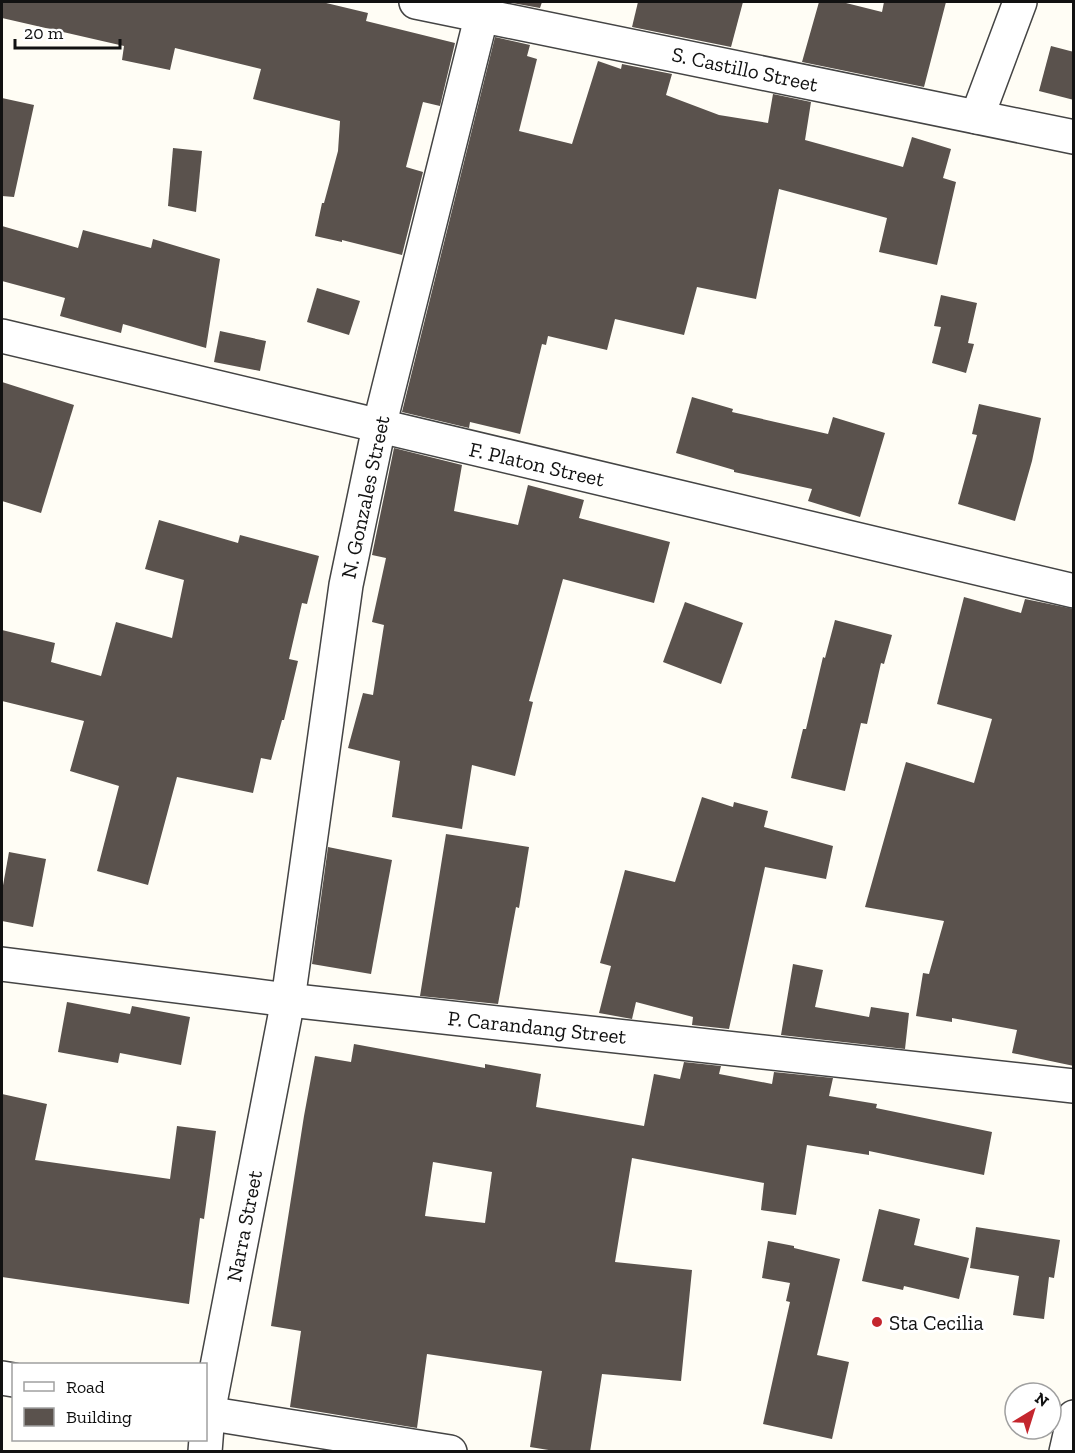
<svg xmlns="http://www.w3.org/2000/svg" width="1075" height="1453" font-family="'Zilla Slab',serif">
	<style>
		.building { fill: #5a524d; fill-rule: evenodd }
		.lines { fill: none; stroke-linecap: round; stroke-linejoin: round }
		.minor-casing { stroke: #444; stroke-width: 36 }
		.minor { stroke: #fff; stroke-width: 33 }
		.poi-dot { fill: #c4262e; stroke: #fff; stroke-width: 2 }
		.labels { text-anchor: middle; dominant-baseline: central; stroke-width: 6; stroke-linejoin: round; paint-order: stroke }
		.street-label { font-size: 21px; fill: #111; stroke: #fff }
		.poi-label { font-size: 21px; fill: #111; stroke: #fff; text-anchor: start }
	</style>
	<rect width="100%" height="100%" fill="#fffdf5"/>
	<!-- building -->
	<g class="building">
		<polygon points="2,2 322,2 368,13 366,21 455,43 440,106 423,102 406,167 423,172 402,255 342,240 342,242 315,236 322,203 324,203 338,151 340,121 253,99 261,69 175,48 170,70 122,60 124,46 2,18"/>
		<polygon points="507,2 542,2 540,8"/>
		<polygon points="638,2 743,2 731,47 632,27"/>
		<polygon points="819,2 842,2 882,12 884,2 946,2 924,87 802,62"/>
		<polygon points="495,37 530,45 527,56 537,59 519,131 572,144 598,61 621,69 622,64 672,74 666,95 719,115 768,123 773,94 811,102 805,140 903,167 912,137 951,149 943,178 956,182 937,265 879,252 887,218 779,189 756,299 697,287 684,335 615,319 607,350 548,336 546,345 542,344 520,434 470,422 469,428 402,412"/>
		<polygon points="1051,46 1074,52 1074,100 1039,91"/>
		<polygon points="2,98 34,105 14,197 2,196"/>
		<polygon points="173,148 202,151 196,212 168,206"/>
		<polygon points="2,226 78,248 83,230 151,248 153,239 220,259 206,348 123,324 121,333 60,316 65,298 2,281"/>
		<polygon points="317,288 360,301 349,335 307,322"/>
		<polygon points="941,295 977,303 968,343 974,344 966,373 932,363 941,327 934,326"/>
		<polygon points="220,331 266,341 260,371 214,362"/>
		<polygon points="2,382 74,405 41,513 2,501"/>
		<polygon points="692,397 733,409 732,412 828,434 833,417 885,433 860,517 808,501 812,489 734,472 734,470 676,453"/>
		<polygon points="979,404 1041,418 1032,461 1015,521 958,504 977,435 972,434"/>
		<polygon points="394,448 462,465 454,511 518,525 528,485 584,500 579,518 670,542 654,603 563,579 529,701 533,702 515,776 472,765 462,829 392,817 400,761 348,748 363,693 373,695 384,625 372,622 386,558 372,555"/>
		<polygon points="159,520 238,543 240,535 319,556 307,604 302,603 289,659 298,661 284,720 282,720 271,760 261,758 253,793 177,777 148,885 97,871 119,786 70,771 84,721 2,701 2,630 55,643 51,662 101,676 116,622 172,638 184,580 145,569"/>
		<polygon points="964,597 1021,613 1025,599 1074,609 1074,1066 1012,1053 1017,1030 952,1018 952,1022 916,1016 923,973 929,974 944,921 865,907 906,762 974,783 992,719 937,704"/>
		<polygon points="685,602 743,623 721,684 663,662"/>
		<polygon points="835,620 892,635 884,664 881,663 867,724 861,723 845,791 791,778 803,729 806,729 823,657 825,658"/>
		<polygon points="702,797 733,807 734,802 768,811 764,827 833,846 826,879 765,867 729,1029 692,1025 693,1017 636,1002 632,1019 599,1013 611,966 600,963 625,870 675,882"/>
		<polygon points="446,834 529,847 519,908 516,907 498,1004 420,996"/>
		<polygon points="328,847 392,860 371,974 312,964"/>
		<polygon points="9,852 46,859 33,927 2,921 2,891"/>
		<polygon points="793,964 823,970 815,1007 869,1017 871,1007 909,1013 905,1049 781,1035"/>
		<polygon points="67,1002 130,1014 132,1006 190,1017 181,1065 120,1053 118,1063 58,1052"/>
		<path d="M354 1044 485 1068V1064L541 1074 536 1107 644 1126 654 1074 680 1079 684 1062 721 1066 719 1074 772 1084 774 1072 833 1078 829 1096 877 1104 876 1108 992 1132 984 1175 869 1151V1155L807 1145 796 1215 761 1210 764 1183 632 1158 615 1262 692 1270 681 1381 602 1374 590 1452H561L530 1447 542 1371 427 1354 417 1428 290 1407 301 1331 271 1326 304 1116 315 1056 351 1062ZM433 1162 492 1172 485 1223 425 1216Z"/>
		<polygon points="2,1094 47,1104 35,1160 170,1179 177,1126 216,1131 204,1219 200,1218 189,1304 2,1277"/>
		<polygon points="879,1209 920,1219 914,1245 969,1258 959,1299 904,1286 903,1290 862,1281"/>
		<polygon points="976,1227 1060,1240 1054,1278 1049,1277 1044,1319 1013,1315 1019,1276 970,1268"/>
		<polygon points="768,1241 794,1246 794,1248 840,1259 817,1355 849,1362 832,1439 763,1424 790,1302 786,1301 790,1283 762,1278"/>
	</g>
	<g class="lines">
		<!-- minor casing -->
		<g class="minor-casing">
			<g id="minor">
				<polyline points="416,2 1074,137"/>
				<polyline points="977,117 1020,2"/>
				<polyline points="2,336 1074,591"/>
				<polyline points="2,964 288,1000 1074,1086"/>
				<polyline points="2,1378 14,1380"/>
				<polyline points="206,1413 450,1452"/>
				<polyline points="205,1452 208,1413 288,1000 346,585 379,427 485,2"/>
				<polyline points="1066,1452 1074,1417"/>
			</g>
		</g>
		<!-- minor -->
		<use href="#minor" class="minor"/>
	</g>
	<!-- markers -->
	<circle class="poi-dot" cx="877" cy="1322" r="6"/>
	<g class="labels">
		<!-- street labels -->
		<g class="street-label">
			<text transform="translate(745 69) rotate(12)">S. Castillo Street</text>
			<text transform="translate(537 464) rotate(13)">F. Platon Street</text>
			<text transform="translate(365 497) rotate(-78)">N. Gonzales Street</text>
			<text transform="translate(537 1027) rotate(6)">P. Carandang Street</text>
			<text transform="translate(244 1226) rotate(-79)">Narra Street</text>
		</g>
		<!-- poi labels -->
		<g class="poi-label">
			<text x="889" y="1322">Sta Cecilia</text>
		</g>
	</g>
	<!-- border -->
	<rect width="1075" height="1453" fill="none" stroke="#111111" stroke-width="6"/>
	<!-- legend -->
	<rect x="12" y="1363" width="195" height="78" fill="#ffffff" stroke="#a0a0a0" stroke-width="1.5"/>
	<rect x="24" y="1382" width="30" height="9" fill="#ffffff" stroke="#a0a0a0" stroke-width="1.5"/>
	<text x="66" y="1393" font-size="18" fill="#111111">Road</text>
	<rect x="24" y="1408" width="30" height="18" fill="#5a524d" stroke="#a0a0a0" stroke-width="1.5"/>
	<text x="66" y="1423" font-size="18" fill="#111111">Building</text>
	<!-- north arrow -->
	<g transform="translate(1033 1411) rotate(38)"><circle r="28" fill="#ffffff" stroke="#a0a0a0" stroke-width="1.5"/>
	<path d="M0-4.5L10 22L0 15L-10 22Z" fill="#c4262e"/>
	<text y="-9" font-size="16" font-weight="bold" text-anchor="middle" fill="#111111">N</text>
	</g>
	<!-- scale -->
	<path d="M15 39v9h105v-9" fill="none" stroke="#111111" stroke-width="3"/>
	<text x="24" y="39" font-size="18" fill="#111111" stroke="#ffffff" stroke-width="4.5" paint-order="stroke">20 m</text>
</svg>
